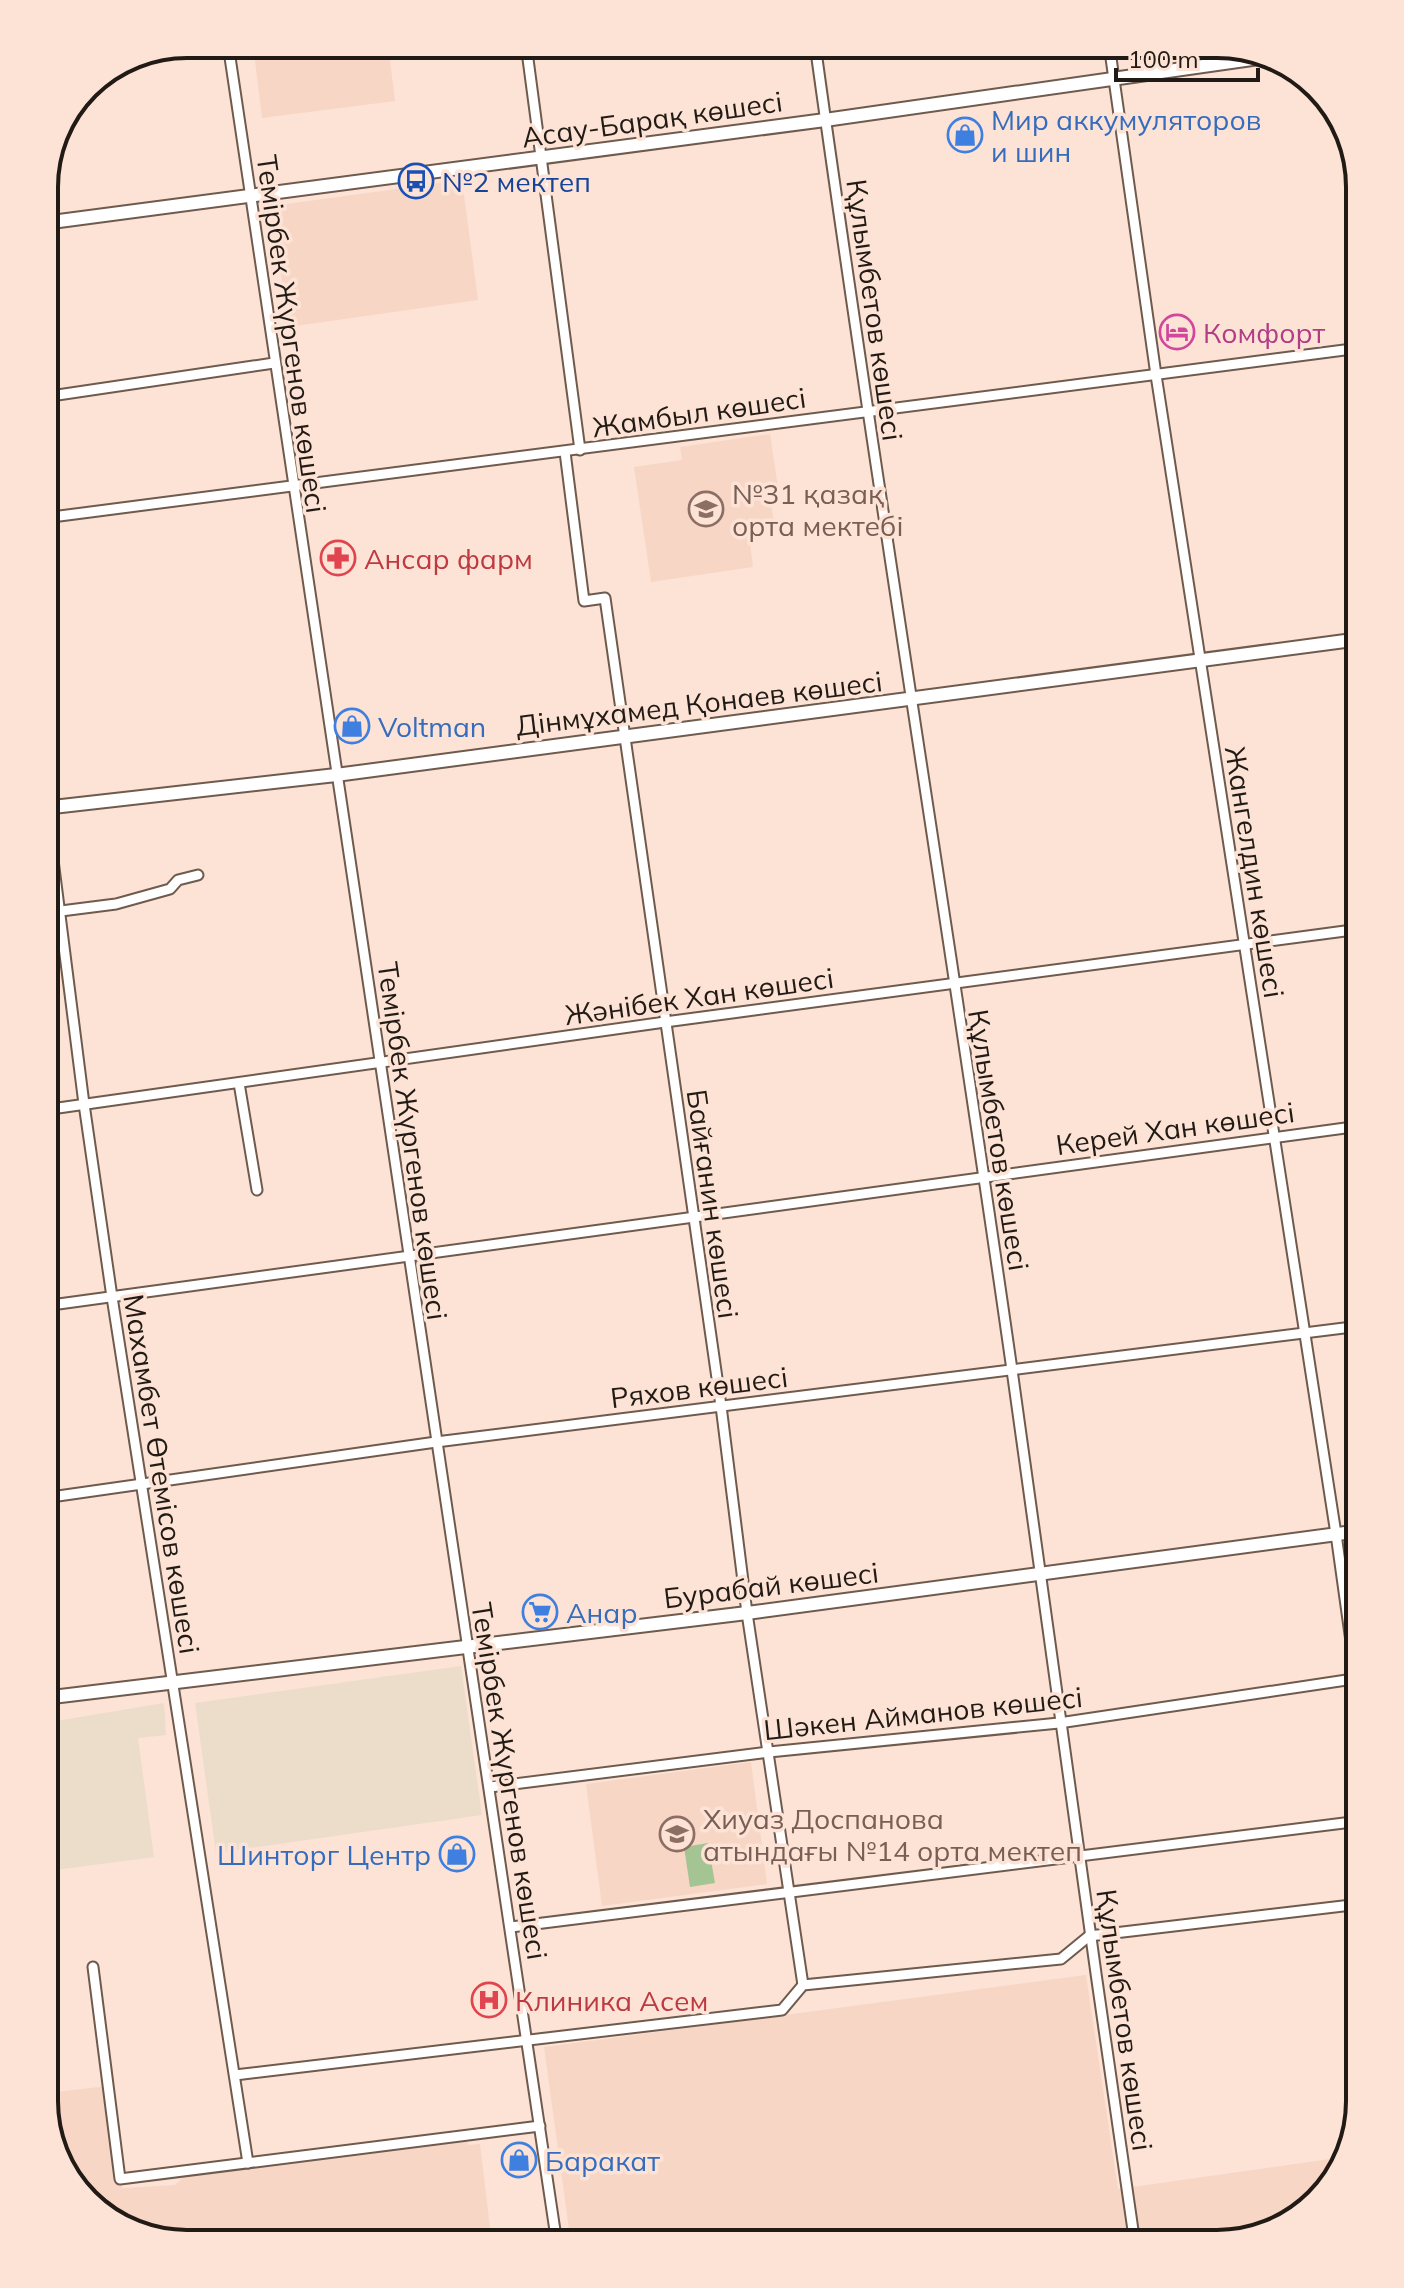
<svg xmlns="http://www.w3.org/2000/svg" width="1404" height="2288" font-family="Mulish,sans-serif">
	<style>
		.built { fill: #f7d6c5 }
		.industrial { fill: #ebddc9 }
		.green { fill: #a4c494 }
		.lines { fill: none; stroke-linecap: round; stroke-linejoin: round }
		.street-casing { stroke: #6f5a4e; stroke-width: 13 }
		.secondary-casing { stroke: #6f5a4e; stroke-width: 16 }
		.street { stroke: #fff; stroke-width: 9 }
		.secondary { stroke: #fff; stroke-width: 12 }
		.labels { text-anchor: middle; dominant-baseline: central; stroke-width: 7; stroke-linejoin: round; paint-order: stroke }
		.street-label { font-size: 28px; fill: #221a15; stroke: #fce3d5 }
		.shop-label { font-size: 28px; fill: #366cbe; stroke: #fce3d5; text-anchor: start }
		.transit-label { font-size: 28px; fill: #164399; stroke: #fce3d5; text-anchor: start }
		.hotel-label { font-size: 28px; fill: #b23c85; stroke: #fce3d5; text-anchor: start }
		.education-label { font-size: 28px; fill: #785e54; stroke: #fce3d5; text-anchor: start }
		.health-label { font-size: 28px; fill: #be3a42; stroke: #fce3d5; text-anchor: start }
		.rim { fill: none; stroke: #221a15; stroke-width: 4 }
	</style>
	<rect width="100%" height="100%" fill="#fce3d5"/>
	<!-- built -->
	<g class="built">
		<polygon points="253,44 388,44 395,101 262,118"/>
		<polygon points="462,180 478,300 288,327 272,206"/>
		<polygon points="770,434 779,494 770,495 774,523 748,527 753,567 651,582 634,467 682,460 680,447"/>
		<polygon points="751,1762 767,1884 602,1906 586,1784"/>
		<polygon points="44,1777 58,1893 44,1894"/>
		<polygon points="1086,1975 1118,2189 1345,2157 1341,2173 1281,2229 1217,2244 571,2244 544,2047"/>
		<polygon points="44,2026 55,2092 108,2086 122,2188 175,2185 183,2177 467,2141 468,2145 480,2144 492,2244 178,2244 108,2220 59,2165 44,2101"/>
	</g>
	<!-- industrial -->
	<g class="industrial">
		<polygon points="461,1666 482,1815 216,1853 195,1703"/>
		<polygon points="164,1703 166,1735 138,1738 154,1857 55,1870 44,1777 44,1723"/>
	</g>
	<!-- green -->
	<polygon class="green" points="708,1843 715,1883 690,1887 684,1847"/>
	<g class="lines">
		<!-- street casing -->
		<g class="street-casing">
			<g id="street">
				<polyline points="228,44 557,2244"/>
				<polyline points="526,44 580,450"/>
				<path d="M815 44C876 487 949 928 1012 1370 1053 1662 1092 1953 1135 2244"/>
				<polyline points="1109,44 1156,375 1336,1534 1360,1706"/>
				<polyline points="44,397 274,363"/>
				<polyline points="565,452 584,601 605,598 721,1406 747,1613 803,1985"/>
				<polyline points="44,518 1360,348"/>
				<polyline points="44,789 84,1104 112,1297 248,2163"/>
				<polyline points="61,911 116,904 170,889 178,880 198,875"/>
				<polyline points="239,1083 257,1190"/>
				<polyline points="44,1110 665,1022 1360,929"/>
				<polyline points="44,1306 1360,1126"/>
				<polyline points="44,1498 436,1442 1360,1326"/>
				<polyline points="490,1787 769,1752 1059,1723 1360,1678"/>
				<polyline points="511,1927 1360,1821"/>
				<polyline points="93,1967 120,2179 540,2126"/>
				<polyline points="235,2075 782,2010 803,1985 1061,1959 1089,1936 1360,1904"/>
			</g>
		</g>
		<!-- secondary casing -->
		<g class="secondary-casing">
			<g id="secondary">
				<polyline points="44,223 825,120 1266,57"/>
				<polyline points="44,808 336,775 1360,639"/>
				<polyline points="44,1698 747,1613 1360,1531"/>
			</g>
		</g>
		<!-- street -->
		<use href="#street" class="street"/>
		<!-- secondary -->
		<use href="#secondary" class="secondary"/>
	</g>
	<!-- icons -->
	<defs>
		<g id="shop-ring" transform="scale(1.8)"><circle r="9.5" fill="#fce3d5" stroke="#3f7fe0" stroke-width="1.5"/><path d="M-5-2.5h2.3a2.7 3.5 0 0 1 5.4 0H5L5.5 6h-11ZM-1.5-2.5h3a1.5 2.3 0 0 0-3 0Z" fill="#3f7fe0"/></g>
		<g id="bus-ring" transform="scale(1.8)"><circle r="9.5" fill="#fce3d5" stroke="#1a4fb4" stroke-width="1.5"/><path d="M-5-6H5V4H4V6H2V4H-2V6H-4V4H-5ZM-3.5-4V0h7V-4ZM-3.5 1.2v1.5H-2V1.2ZM2 1.2v1.5H3.5V1.2Z" fill="#1a4fb4"/></g>
		<g id="hotel-ring" transform="scale(1.8)"><circle r="9.5" fill="#fce3d5" stroke="#d1479c" stroke-width="1.5"/><path d="M-6-4.5h1.5V1H6V5H4.5V3h-9V5H-6ZM-4 0a1.8 1.8 0 1 1 3.6 0ZM.5 0V-2.5h3Q6-2.5 6 0Z" fill="#d1479c"/></g>
		<g id="school-ring" transform="scale(1.8)"><circle r="9.5" fill="#fce3d5" stroke="#8d6e63" stroke-width="1.5"/><path d="M0-5L7-2L0 1L-7-2ZM-4 1L0 2.5L4 1V4Q0 6-4 4Z" fill="#8d6e63"/></g>
		<g id="pharmacy-ring" transform="scale(1.8)"><circle r="9.5" fill="#fce3d5" stroke="#e0444e" stroke-width="1.5"/><path d="M-2-6h4v4h4v4h-4v4h-4v-4h-4v-4h4Z" fill="#e0444e"/></g>
		<g id="supermarket-ring" transform="scale(1.8)"><circle r="9.5" fill="#fce3d5" stroke="#3f7fe0" stroke-width="1.5"/><path d="M-6-5.5h2.5l.6 2H6L4.5 2H-2.5L-4.4-4H-6ZM-1.5 3.2a1.3 1.3 0 1 0 .1 0ZM3 3.2a1.3 1.3 0 1 0 .1 0Z" fill="#3f7fe0"/></g>
		<g id="hospital-ring" transform="scale(1.8)"><circle r="9.5" fill="#fce3d5" stroke="#e0444e" stroke-width="1.5"/><path d="M-5-5h3v3.5h4V-5h3V5h-3V1.5h-4V5h-3Z" fill="#e0444e"/></g>
	</defs>
	<g fill-rule="evenodd">
		<use href="#shop-ring" x="965" y="135"/>
		<use href="#bus-ring" x="416" y="181"/>
		<use href="#hotel-ring" x="1177" y="332"/>
		<use href="#school-ring" x="706" y="509"/>
		<use href="#pharmacy-ring" x="338" y="558"/>
		<use href="#shop-ring" x="352" y="726"/>
		<use href="#supermarket-ring" x="540" y="1612"/>
		<use href="#school-ring" x="677" y="1834"/>
		<use href="#shop-ring" x="457" y="1854"/>
		<use href="#hospital-ring" x="489" y="2000"/>
		<use href="#shop-ring" x="519" y="2160"/>
	</g>
	<g class="labels">
		<!-- street labels -->
		<g class="street-label">
			<text transform="translate(652 119) rotate(-8)">Асау-Барақ көшесі</text>
			<text transform="translate(875 310) rotate(82)">Құлымбетов көшесі</text>
			<text transform="translate(292 334) rotate(82)">Темірбек Жүргенов көшесі</text>
			<text transform="translate(699 412) rotate(-8)">Жамбыл көшесі</text>
			<text transform="translate(699 703) rotate(-7)">Дінмұхамед Қонаев көшесі</text>
			<text transform="translate(1255 872) rotate(81)">Жангелдин көшесі</text>
			<text transform="translate(699 996) rotate(-8)">Жәнібек Хан көшесі</text>
			<text transform="translate(1175 1128) rotate(-8)">Керей Хан көшесі</text>
			<text transform="translate(999 1140) rotate(81)">Құлымбетов көшесі</text>
			<text transform="translate(413 1141) rotate(82)">Темірбек Жүргенов көшесі</text>
			<text transform="translate(713 1204) rotate(82)">Байғанин көшесі</text>
			<text transform="translate(699 1387) rotate(-7)">Ряхов көшесі</text>
			<text transform="translate(162 1474) rotate(81)">Махамбет Өтемісов көшесі</text>
			<text transform="translate(771 1585) rotate(-7)">Бурабай көшесі</text>
			<text transform="translate(923 1713) rotate(-6)">Шәкен Айманов көшесі</text>
			<text transform="translate(510 1781) rotate(81)">Темірбек Жүргенов көшесі</text>
			<text transform="translate(1125 2020) rotate(82)">Құлымбетов көшесі</text>
		</g>
		<!-- shop labels -->
		<g class="shop-label">
			<text x="991" y="119">Мир аккумуляторов<tspan x="991" dy="32">и шин</tspan></text>
			<text x="378" y="726">Voltman</text>
			<text x="566" y="1612">Анар</text>
			<text x="431" y="1854" text-anchor="end">Шинторг Центр</text>
			<text x="545" y="2160">Баракат</text>
		</g>
		<!-- transit labels -->
		<g class="transit-label">
			<text x="442" y="181">№2 мектеп</text>
		</g>
		<!-- hotel labels -->
		<g class="hotel-label">
			<text x="1203" y="332">Комфорт</text>
		</g>
		<!-- education labels -->
		<g class="education-label">
			<text x="732" y="493">№31 қазақ<tspan x="732" dy="32">орта мектебі</tspan></text>
			<text x="703" y="1818">Хиуаз Доспанова<tspan x="703" dy="32">атындағы №14 орта мектеп</tspan></text>
		</g>
		<!-- health labels -->
		<g class="health-label">
			<text x="364" y="558">Ансар фарм</text>
			<text x="515" y="2000">Клиника Асем</text>
		</g>
	</g>
	<!-- crop -->
	<path d="M0 0H1404V2288H0ZM187 58H1217A129 129 0 0 1 1346 187V2101A129 129 0 0 1 1217 2230H187A129 129 0 0 1 58 2101V187A129 129 0 0 1 187 58Z" fill="#fce3d5" fill-rule="evenodd"/>
	<path class="rim" d="M187 58H1217A129 129 0 0 1 1346 187V2101A129 129 0 0 1 1217 2230H187A129 129 0 0 1 58 2101V187A129 129 0 0 1 187 58Z"/>
	<!-- scale -->
	<path d="M1116 68v12h142v-12" fill="none" stroke="#221a15" stroke-width="4"/>
	<text x="1128" y="68" font-size="24" fill="#221a15" stroke="#fce3d5" stroke-width="6" paint-order="stroke">100 m</text>
</svg>
